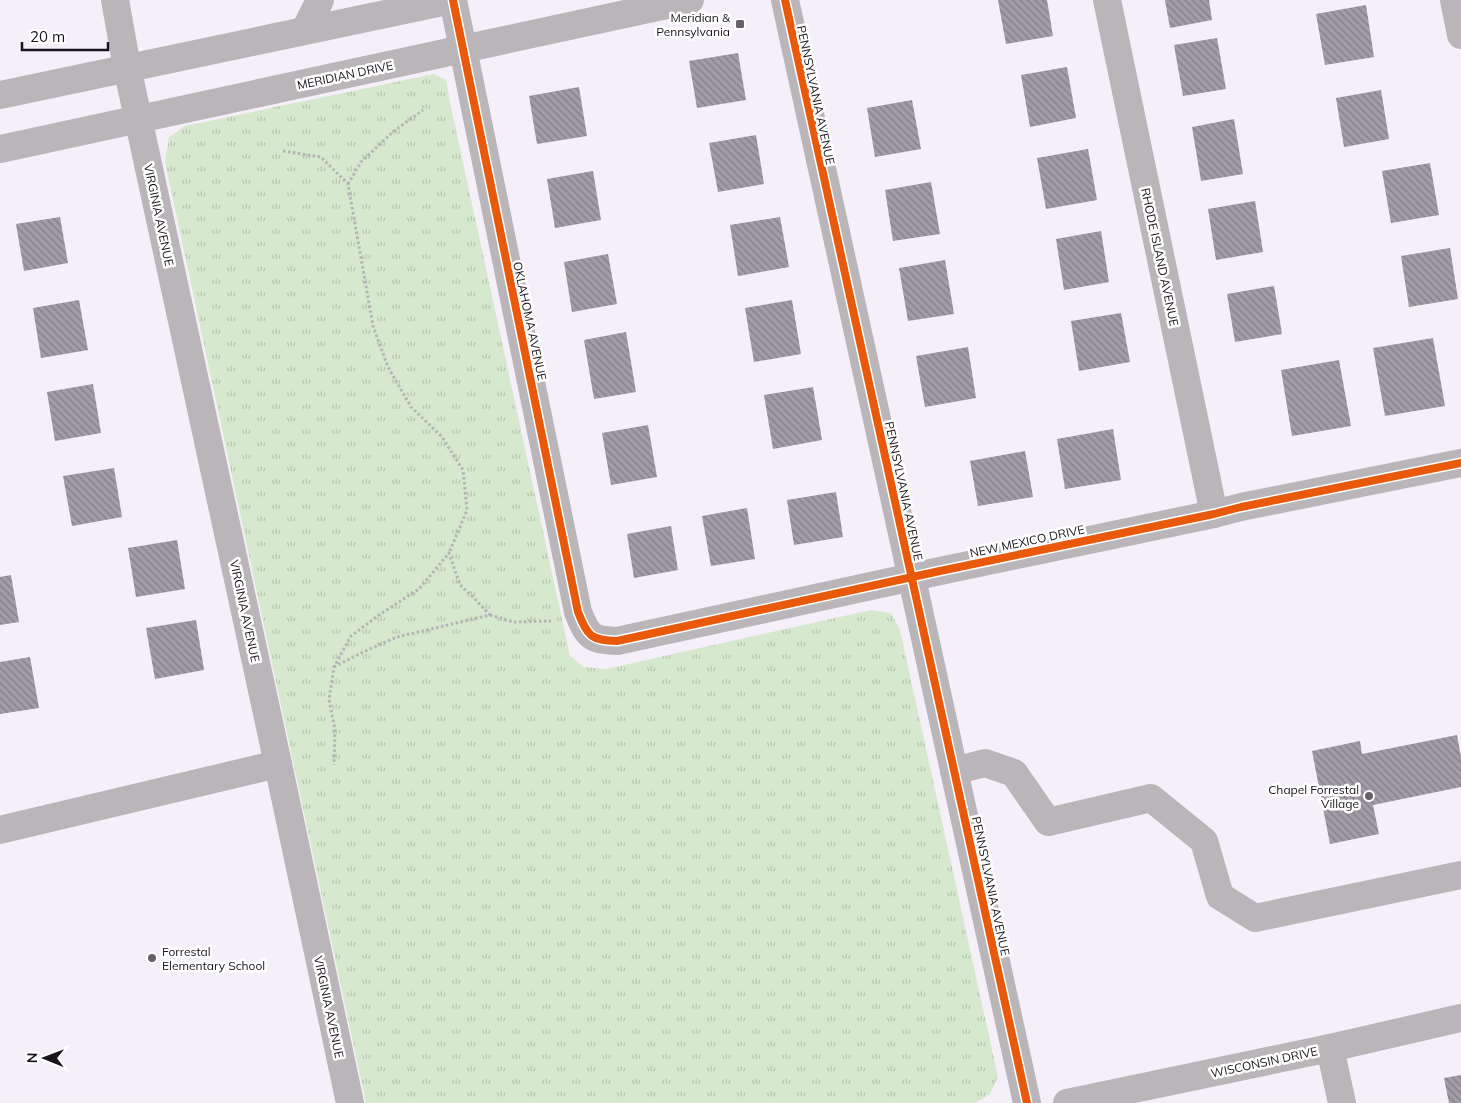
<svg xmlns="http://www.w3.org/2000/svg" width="1461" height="1103" font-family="Mulish,sans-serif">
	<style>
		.grass { fill: url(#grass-tufts) }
		.building { fill: url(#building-back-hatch) }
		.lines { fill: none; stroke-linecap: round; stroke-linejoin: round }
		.path { stroke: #b6b3b7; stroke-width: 3; stroke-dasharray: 2.5 2.5; stroke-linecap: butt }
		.minor { stroke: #bab5b8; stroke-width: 28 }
		.cycleway-casing { stroke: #fff; stroke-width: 11 }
		.cycleway { stroke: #e8590c; stroke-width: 8 }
		.poi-dot { fill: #666169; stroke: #fff; stroke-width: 2 }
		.labels { text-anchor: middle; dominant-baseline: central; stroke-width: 5; stroke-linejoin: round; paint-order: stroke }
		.poi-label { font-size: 12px; fill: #19141c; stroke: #fff; text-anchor: end }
		.street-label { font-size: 12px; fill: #19141c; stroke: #fff }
	</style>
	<defs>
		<pattern id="grass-tufts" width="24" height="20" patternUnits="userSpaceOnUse" patternTransform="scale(1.25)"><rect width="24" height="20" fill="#d6e8cd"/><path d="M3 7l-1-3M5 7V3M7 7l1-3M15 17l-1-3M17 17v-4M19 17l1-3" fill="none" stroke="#b7c6af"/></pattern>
		<pattern id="building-back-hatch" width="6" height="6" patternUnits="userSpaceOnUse" patternTransform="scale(1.25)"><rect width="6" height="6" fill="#a19ca5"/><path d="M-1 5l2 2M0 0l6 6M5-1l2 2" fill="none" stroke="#827e86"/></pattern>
	</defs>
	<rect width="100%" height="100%" fill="#f5eff9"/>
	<!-- grass -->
	<polygon class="grass" points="434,74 446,80 451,107 570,656 584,667 606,669 871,610 891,613 900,630 998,1077 990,1094 975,1103 366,1103 165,162 169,137 185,126"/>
	<!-- building -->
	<g class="building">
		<polygon points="998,0 1047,0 1053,36 1006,44"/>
		<polygon points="1165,0 1209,0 1212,20 1170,28"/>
		<polygon points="1366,5 1374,57 1325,65 1316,14"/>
		<polygon points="1217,38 1226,89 1183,96 1174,45"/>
		<polygon points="738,53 746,100 697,108 689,61"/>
		<polygon points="1067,67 1076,118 1030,127 1021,75"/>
		<polygon points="579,87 587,136 537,144 529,96"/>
		<polygon points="1381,90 1389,139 1344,147 1336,98"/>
		<polygon points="912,100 921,149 875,157 867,108"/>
		<polygon points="1234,119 1243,174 1201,181 1192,127"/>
		<polygon points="756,135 764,184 718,192 709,143"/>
		<polygon points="1088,149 1097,200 1046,209 1037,158"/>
		<polygon points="1430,163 1439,215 1391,223 1382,171"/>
		<polygon points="593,171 601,220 555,228 547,179"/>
		<polygon points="931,182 940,234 893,241 885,190"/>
		<polygon points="1255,201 1263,252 1216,260 1208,209"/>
		<polygon points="60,217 68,263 24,271 16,224"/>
		<polygon points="780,217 789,267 738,276 730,225"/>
		<polygon points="1101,231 1109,282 1064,290 1056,239"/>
		<polygon points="1450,248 1458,299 1409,307 1401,256"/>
		<polygon points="608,254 617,304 572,312 564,262"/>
		<polygon points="945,260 954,314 908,321 899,268"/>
		<polygon points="1274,286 1282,334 1235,342 1227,294"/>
		<polygon points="79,300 88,350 41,358 33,308"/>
		<polygon points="792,300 801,354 754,362 745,308"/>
		<polygon points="1121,313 1130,362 1079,371 1071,321"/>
		<polygon points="626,332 636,392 594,399 584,340"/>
		<polygon points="1433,338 1445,406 1385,416 1373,348"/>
		<polygon points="968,347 976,398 925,407 916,356"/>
		<polygon points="1339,360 1351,426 1292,436 1281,370"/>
		<polygon points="93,384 101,433 55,441 47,392"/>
		<polygon points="813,387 822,440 773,449 764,395"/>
		<polygon points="648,425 657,477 611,485 602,433"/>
		<polygon points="1113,429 1121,480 1065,489 1057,439"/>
		<polygon points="1025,451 1033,497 978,506 970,461"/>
		<polygon points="114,468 122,517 72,526 63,476"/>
		<polygon points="836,492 843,537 794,545 787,500"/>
		<polygon points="747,508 755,559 711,566 702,516"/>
		<polygon points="671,526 678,570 634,578 627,534"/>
		<polygon points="177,540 185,589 136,597 128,548"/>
		<polygon points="11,575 19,622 0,625 0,577"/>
		<polygon points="196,620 204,670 155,679 146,628"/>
		<polygon points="30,657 39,708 0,714 0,662"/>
		<polygon points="1457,735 1461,757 1461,787 1373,805 1379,834 1330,844 1312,751 1360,741 1362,754"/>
		<polygon points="1461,1075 1461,1103 1449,1103 1444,1078"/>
	</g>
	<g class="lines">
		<!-- path -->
		<g class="path">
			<polyline points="283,151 321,157 348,184 373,326 388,367 411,407 442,437 463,470 467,510 449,553"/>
			<polyline points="348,184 361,162 394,131 423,110"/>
			<polyline points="490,615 513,622 551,621"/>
			<polyline points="334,667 363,652 397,637 490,615 473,597 460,585 449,553 419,589 379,615 351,636 334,667 329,700 335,729 334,765"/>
		</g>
		<!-- minor -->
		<g class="minor">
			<polyline points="115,0 127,67 278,764 350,1103"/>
			<path d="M453 0 578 612C588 637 591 640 617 641L940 571 1214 514 1241 507 1461 463"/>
			<polyline points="785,0 1027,1103"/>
			<polyline points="1107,0 1214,514"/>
			<polyline points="1454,0 1461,35"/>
			<polyline points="305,30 320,0"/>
			<polyline points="0,95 452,0"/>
			<polyline points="0,149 690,0"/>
			<polyline points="954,771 985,763 1014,773 1048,822 1151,798 1204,841 1220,896 1255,918 1461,875"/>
			<polyline points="0,830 278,764"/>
			<polyline points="1330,1048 1342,1103"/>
			<polyline points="1067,1103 1330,1048 1461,1018"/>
		</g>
		<!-- cycleway casing -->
		<g class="cycleway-casing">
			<g id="cycleway">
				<path d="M453 0 578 612C588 637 591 640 617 641L940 571 1214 514 1241 507 1461 463"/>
				<polyline points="785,0 1027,1103"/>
			</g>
		</g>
		<!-- cycleway -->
		<use href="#cycleway" class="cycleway"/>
	</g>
	<!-- markers -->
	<g class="poi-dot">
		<rect x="735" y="19" width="10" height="10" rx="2.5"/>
		<circle cx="1369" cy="796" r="5"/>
		<circle cx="152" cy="958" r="5"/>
	</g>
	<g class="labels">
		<!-- poi labels -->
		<g class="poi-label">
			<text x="730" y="17">Meridian &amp;<tspan x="730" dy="14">Pennsylvania</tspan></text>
			<text x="1359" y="789">Chapel Forrestal<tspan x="1359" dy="14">Village</tspan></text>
			<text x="162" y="951" text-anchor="start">Forrestal<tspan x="162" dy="14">Elementary School</tspan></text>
		</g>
		<!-- street labels -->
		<g class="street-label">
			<text transform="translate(345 75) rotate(-12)">MERIDIAN DRIVE</text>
			<text transform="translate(816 95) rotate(78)">PENNSYLVANIA AVENUE</text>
			<text transform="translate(159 215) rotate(78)">VIRGINIA AVENUE</text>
			<text transform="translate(1160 257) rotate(78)">RHODE ISLAND AVENUE</text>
			<text transform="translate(530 321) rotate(78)">OKLAHOMA AVENUE</text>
			<text transform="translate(904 491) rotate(78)">PENNSYLVANIA AVENUE</text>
			<text transform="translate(1027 541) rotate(-12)">NEW MEXICO DRIVE</text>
			<text transform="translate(245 611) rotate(78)">VIRGINIA AVENUE</text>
			<text transform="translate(991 886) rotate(78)">PENNSYLVANIA AVENUE</text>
			<text transform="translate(329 1007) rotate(78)">VIRGINIA AVENUE</text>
			<text transform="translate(1264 1062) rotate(-12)">WISCONSIN DRIVE</text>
		</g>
	</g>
	<!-- north arrow -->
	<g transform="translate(45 1058) rotate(271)" stroke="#ffffff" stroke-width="4" paint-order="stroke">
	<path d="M0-4L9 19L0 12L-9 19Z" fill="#19141c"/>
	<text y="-8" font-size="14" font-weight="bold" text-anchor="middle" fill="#19141c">N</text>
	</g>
	<!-- scale -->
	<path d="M22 42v8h86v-8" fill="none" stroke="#19141c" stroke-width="2.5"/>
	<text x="30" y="42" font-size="15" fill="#19141c" stroke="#ffffff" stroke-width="4" paint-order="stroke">20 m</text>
</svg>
